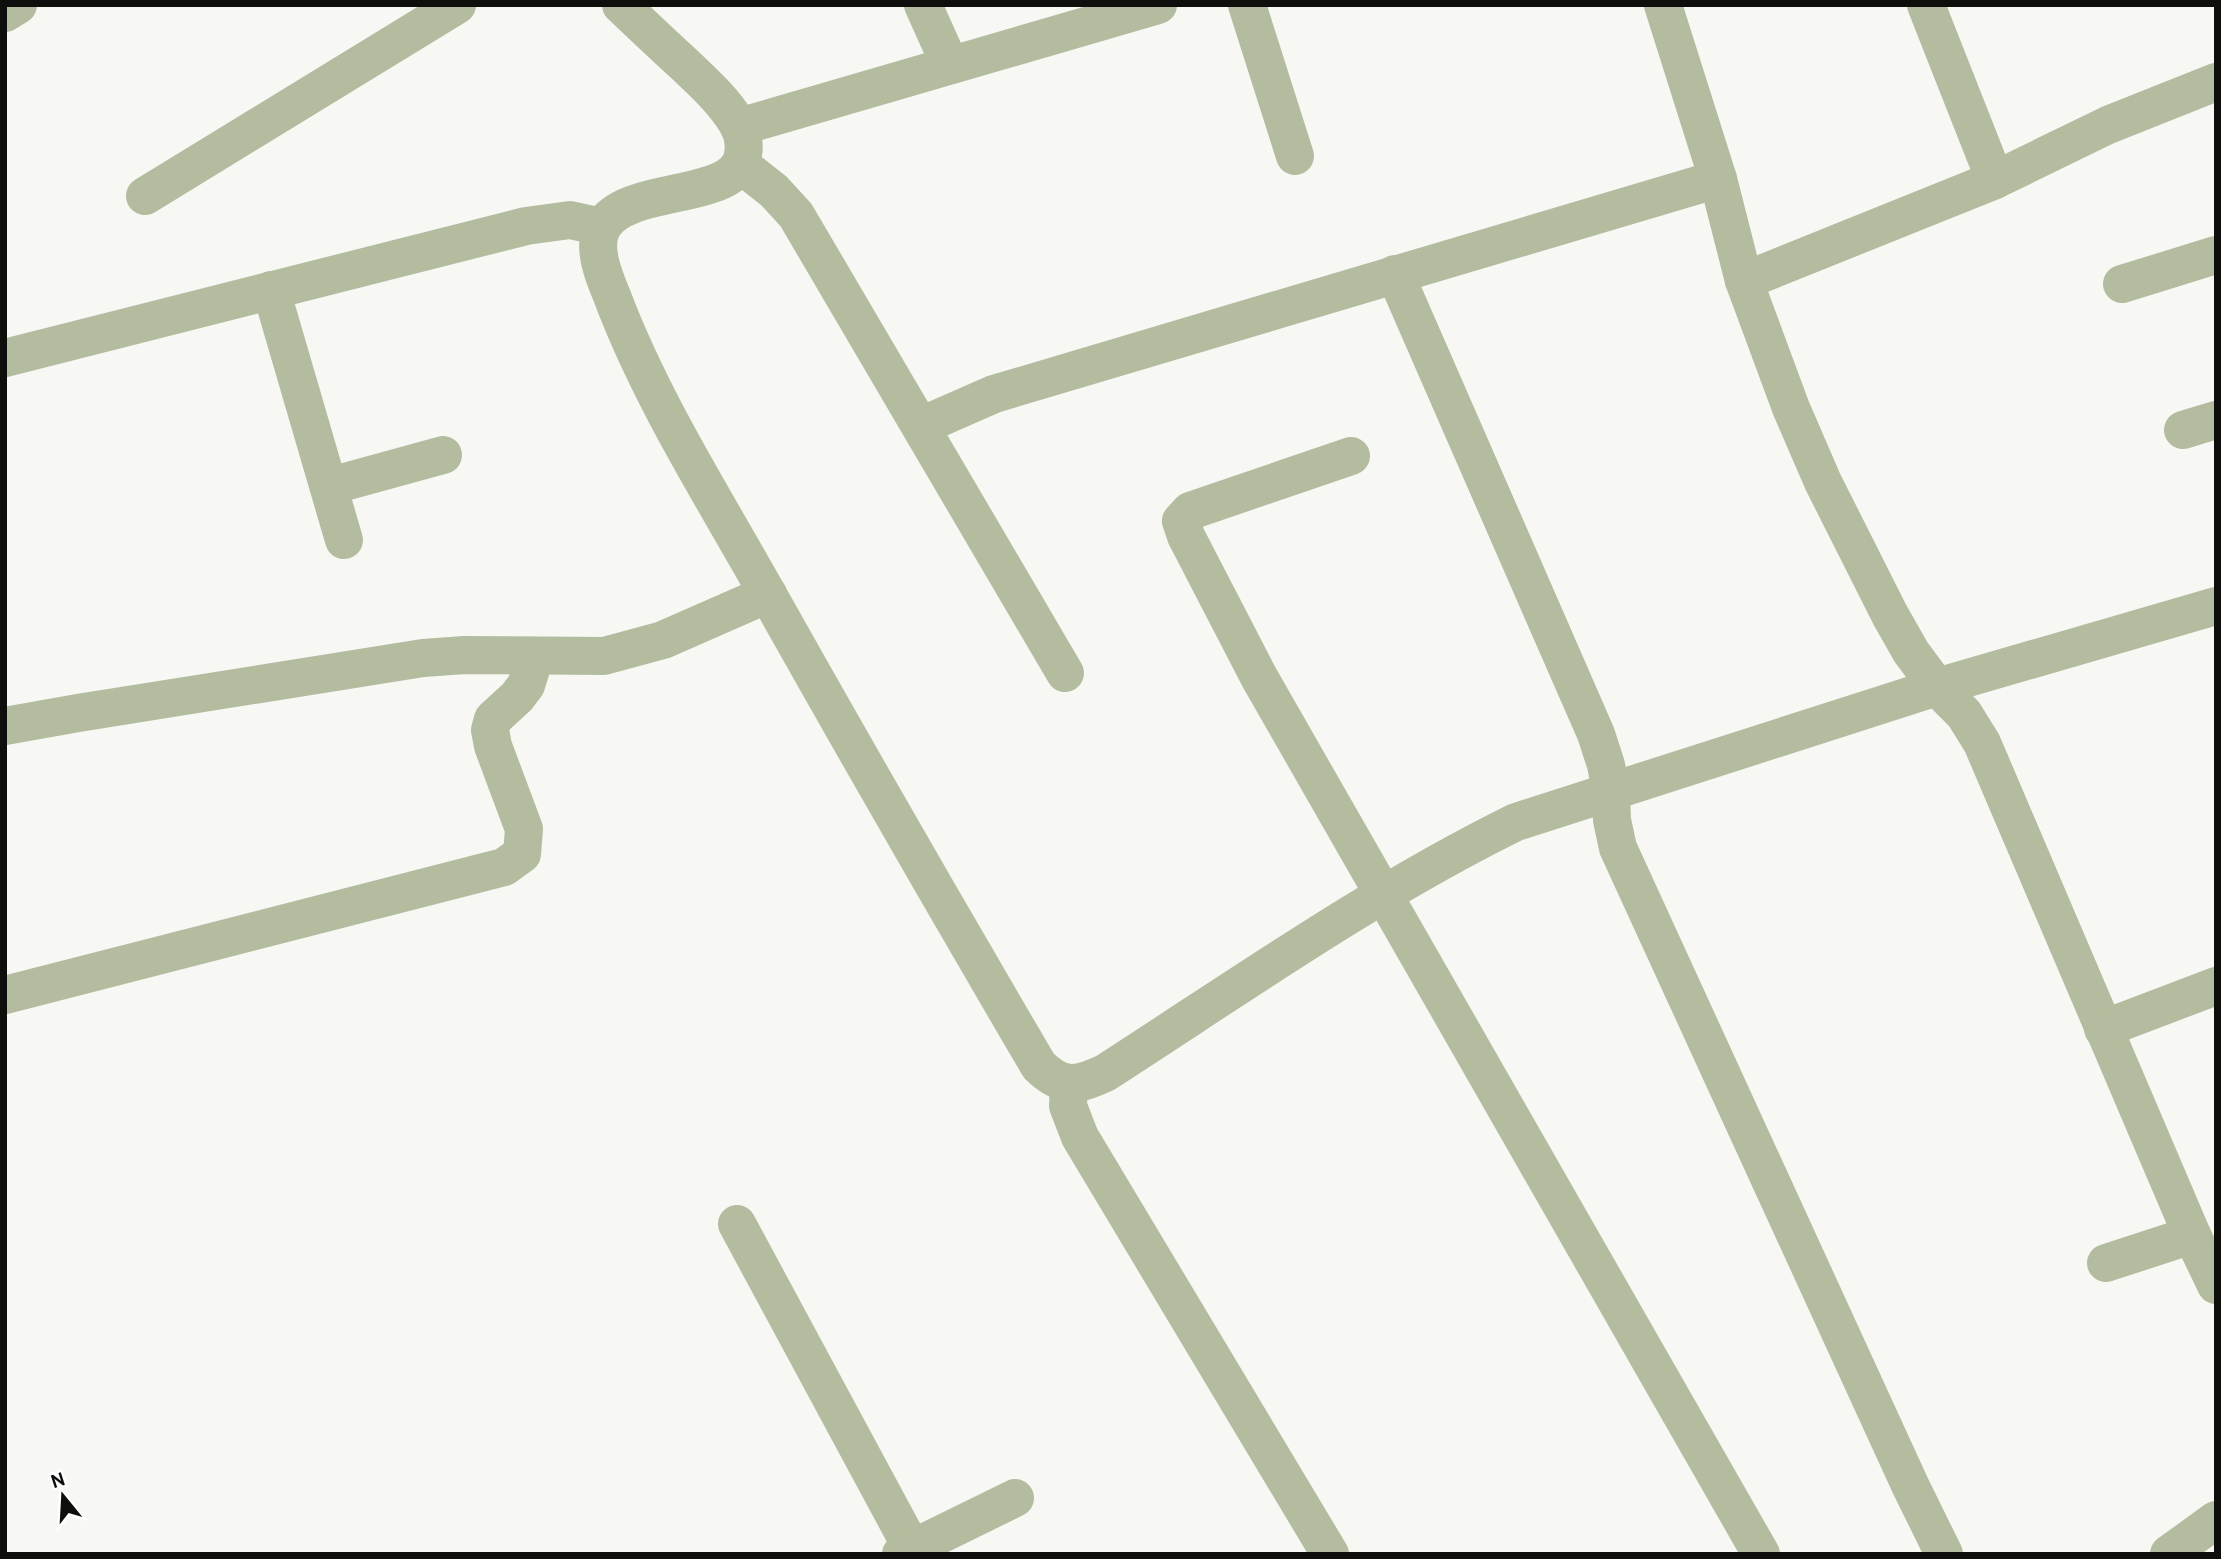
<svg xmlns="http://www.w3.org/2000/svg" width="2221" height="1559" font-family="Cabin,sans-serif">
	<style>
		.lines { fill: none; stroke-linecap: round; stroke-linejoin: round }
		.minor { stroke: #b4bc9f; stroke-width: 38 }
	</style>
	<rect width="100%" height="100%" fill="#f7f7f4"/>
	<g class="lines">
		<!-- minor -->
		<g class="minor">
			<path d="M621 5C642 25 663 45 684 64 703 82 724 101 737 123 743 133 745 143 743 155 737 202 628 184 603 226 591 246 604 277 612 296 650 397 709 490 762 584 853 746 945 906 1039 1066 1063 1089 1077 1086 1105 1073 1240 986 1372 893 1516 822L1937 687 2216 606"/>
			<polyline points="923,5 950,65"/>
			<polyline points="1247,5 1295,156"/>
			<polyline points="1663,5 1718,179 1744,281 1791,408 1823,482 1890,615 1911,652 1937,687 1964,714 1982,743 2192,1235 2216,1285"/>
			<polyline points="1926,5 1995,180"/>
			<polyline points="5,13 18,5"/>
			<polyline points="739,127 1158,5"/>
			<polyline points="741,165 774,191 796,215 1065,673"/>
			<polyline points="145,196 457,5"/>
			<polyline points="1395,274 1596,734 1606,765 1611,791 1612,820 1618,848 1911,1487 1944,1554"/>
			<polyline points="1744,281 1995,180 2108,125 2216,82"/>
			<polyline points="2122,284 2216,255"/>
			<polyline points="271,290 344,540"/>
			<polyline points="5,358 526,226 570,220 602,227"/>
			<polyline points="921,426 994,394 1718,179"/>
			<polyline points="2183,430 2216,420"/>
			<polyline points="1351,456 1190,511 1181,521 1186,536 1259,677 1761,1554"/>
			<polyline points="330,486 443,455"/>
			<polyline points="5,726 78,713 423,658 465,655 604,656 663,640 768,594"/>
			<polyline points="5,995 504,867 522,854 524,829 493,746 490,730 493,719 517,697 526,685 535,656"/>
			<polyline points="2103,1029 2216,986"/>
			<polyline points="1069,1083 1068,1106 1080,1137 1330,1554"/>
			<polyline points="737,1224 915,1554"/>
			<polyline points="2106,1263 2192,1235"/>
			<polyline points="901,1554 1015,1498"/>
			<polyline points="2169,1554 2216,1520"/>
		</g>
	</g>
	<!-- border -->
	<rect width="2221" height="1559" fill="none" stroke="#0e0e0d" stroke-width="14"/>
	<!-- north arrow -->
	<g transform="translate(63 1496) rotate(342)" stroke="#ffffff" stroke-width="5" paint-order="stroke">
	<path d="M0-5L12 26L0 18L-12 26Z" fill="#0e0e0d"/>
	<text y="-10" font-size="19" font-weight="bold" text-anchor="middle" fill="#0e0e0d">N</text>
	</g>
</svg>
